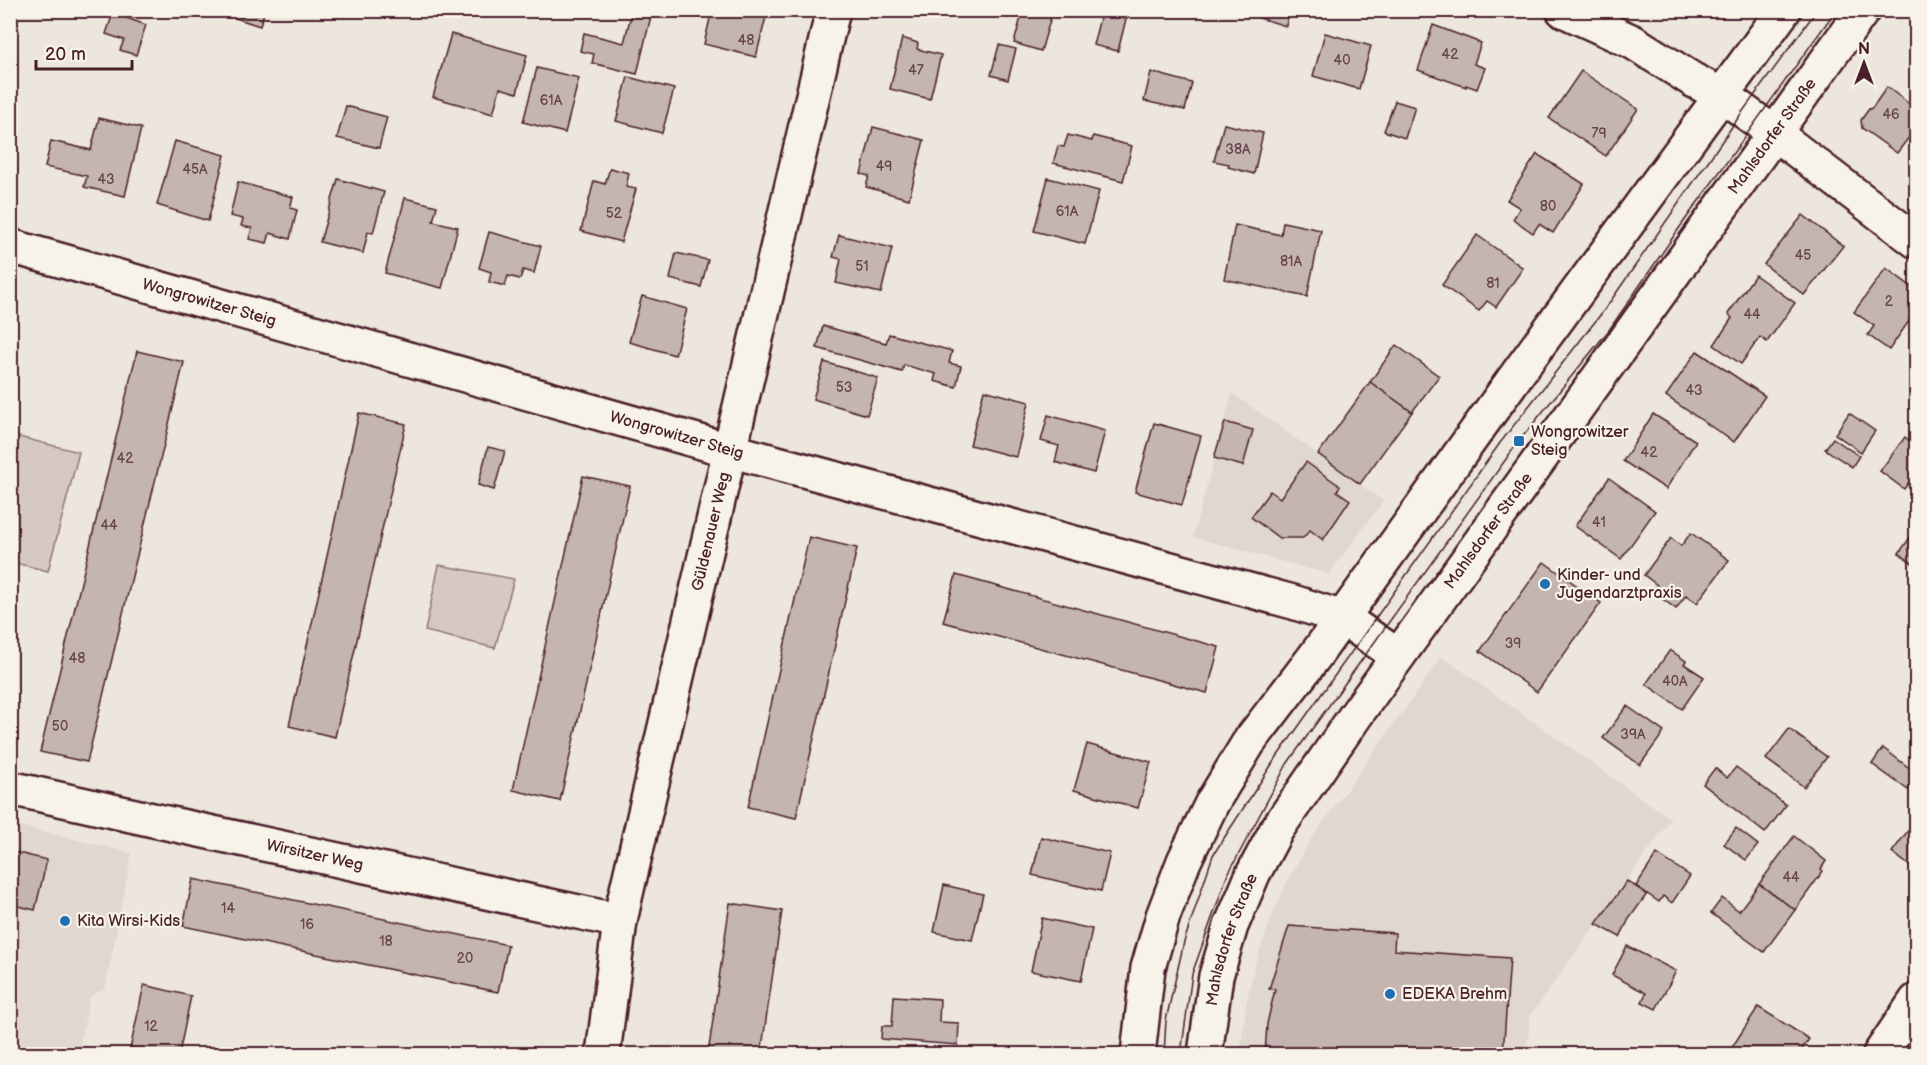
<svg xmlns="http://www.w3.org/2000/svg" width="1927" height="1065" font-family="'Balsamiq Sans',sans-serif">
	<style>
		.built { fill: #e0d7d0 }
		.green { fill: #d5c9c2; stroke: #907476; stroke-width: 1.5 }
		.building { fill: #c4b5b0; stroke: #4a1f2b; stroke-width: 1.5 }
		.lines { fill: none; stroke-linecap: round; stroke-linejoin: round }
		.street-casing { stroke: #4a1f2b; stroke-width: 38 }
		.secondary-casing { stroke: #4a1f2b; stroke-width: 38 }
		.street { stroke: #f7f3e8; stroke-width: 33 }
		.secondary { stroke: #f7f3e8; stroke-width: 33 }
		.tram { stroke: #4a1f2b; stroke-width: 1.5 }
		.poi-dot { fill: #1f6fb2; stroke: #f7f3e8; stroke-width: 2 }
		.labels { text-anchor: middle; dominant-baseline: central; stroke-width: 4.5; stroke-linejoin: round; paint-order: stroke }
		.number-label { font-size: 14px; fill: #68444c }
		.street-label { font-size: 16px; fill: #4a1f2b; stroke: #f7f3e8 }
		.poi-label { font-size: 16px; fill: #4a1f2b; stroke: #f7f3e8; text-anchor: start }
	</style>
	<rect width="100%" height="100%" fill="#ece6dd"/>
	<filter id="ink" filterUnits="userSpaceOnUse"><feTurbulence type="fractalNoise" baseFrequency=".0167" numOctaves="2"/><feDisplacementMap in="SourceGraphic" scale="12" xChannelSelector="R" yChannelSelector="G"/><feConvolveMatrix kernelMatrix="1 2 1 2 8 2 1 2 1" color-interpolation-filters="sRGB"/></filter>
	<g filter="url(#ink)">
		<!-- built -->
		<g class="built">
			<polygon points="1232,393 1383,501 1329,574 1193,537"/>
			<polygon points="1442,657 1671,819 1530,1016 1527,1054 1240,1054 1246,1005 1254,968 1272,916 1288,880 1310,841"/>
			<polygon points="11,824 132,853 105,989 90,996 78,1054 11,1054"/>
		</g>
		<!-- green -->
		<g class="green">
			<polygon points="11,435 79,452 48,571 11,562"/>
			<polygon points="439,565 514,579 495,648 425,631"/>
		</g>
		<!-- building -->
		<g class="building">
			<polygon points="211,10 265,10 260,26"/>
			<polygon points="712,10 760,10 767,13 756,57 704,44"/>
			<polygon points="1023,10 1053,10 1041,51 1014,43"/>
			<polygon points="1102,10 1111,10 1127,15 1118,51 1093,45"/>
			<polygon points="1233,10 1289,10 1286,26"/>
			<polygon points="632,11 651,16 637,74 592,63 594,54 580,51 584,33 624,43"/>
			<polygon points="113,13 146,25 136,55 120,50 124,40 106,34"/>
			<polygon points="1433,25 1481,43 1474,64 1485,68 1477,89 1466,85 1466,87 1418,70"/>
			<polygon points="1325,33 1371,46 1359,89 1313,76"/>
			<polygon points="451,34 527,55 517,93 500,88 493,114 433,97"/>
			<polygon points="902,38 918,43 917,49 941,55 930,99 890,89"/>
			<polygon points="999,45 1016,49 1008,80 991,75"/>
			<polygon points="537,68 579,78 565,133 523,122"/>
			<polygon points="1581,71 1638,109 1606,156 1549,118"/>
			<polygon points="1151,72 1192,83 1185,110 1144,101"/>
			<polygon points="628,77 674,89 662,133 616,121"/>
			<polygon points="1887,87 1916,109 1916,128 1897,153 1862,128 1861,120 1869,109 1872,108"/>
			<polygon points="1395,101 1415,107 1405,138 1384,131"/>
			<polygon points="346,106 387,117 379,148 337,138"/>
			<polygon points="99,118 141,128 125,196 84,187 87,176 45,167 51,141 91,150"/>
			<polygon points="1224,124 1263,133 1254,174 1228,167 1229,164 1214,161"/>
			<polygon points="873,127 924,140 909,199 866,187 869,176 861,174"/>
			<polygon points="1068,135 1092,141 1093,136 1132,146 1123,181 1053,163 1058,146 1064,147"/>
			<polygon points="175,141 225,155 208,221 157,205"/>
			<polygon points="1537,154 1584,184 1553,233 1539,224 1533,233 1513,219 1520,208 1507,200"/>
			<polygon points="610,168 629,173 626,187 636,189 621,242 581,231 594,181 605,184"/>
			<polygon points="1048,178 1099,191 1085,244 1034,231"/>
			<polygon points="338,179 384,192 373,233 368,232 363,253 320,242"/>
			<polygon points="238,182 293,197 290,208 297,210 290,239 270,233 267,243 249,239 252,228 241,226 243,219 230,216"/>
			<polygon points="405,198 437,206 433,221 458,227 442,288 385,273"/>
			<polygon points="1803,215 1843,246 1804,295 1764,264"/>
			<polygon points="1283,222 1321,230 1307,297 1224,279 1235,225 1281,235"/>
			<polygon points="489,232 541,246 534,273 523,270 520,279 508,276 505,286 489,282 491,272 479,268"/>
			<polygon points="839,235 892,248 881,293 836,283 841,259 833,257"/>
			<polygon points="1477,235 1523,268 1496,307 1487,301 1479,311 1442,285"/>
			<polygon points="676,253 708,260 701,287 670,279"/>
			<polygon points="1886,268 1916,290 1916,311 1889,350 1868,335 1874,326 1854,312"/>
			<polygon points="1755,275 1795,303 1767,342 1760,337 1741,364 1714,345 1732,318 1728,314"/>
			<polygon points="642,296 687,309 675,355 629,342"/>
			<polygon points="823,326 886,343 889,334 952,351 949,363 961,366 956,387 934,381 936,374 904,365 902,372 817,348"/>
			<polygon points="1396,345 1439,376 1412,412 1370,382"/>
			<polygon points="137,351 184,362 87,762 40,752"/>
			<polygon points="1697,351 1765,396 1734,442 1666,396"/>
			<polygon points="824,362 878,378 867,415 813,399"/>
			<polygon points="1370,382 1412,412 1360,484 1318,454"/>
			<polygon points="984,390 1029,402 1016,457 970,445"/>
			<polygon points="359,413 406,424 335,737 289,726"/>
			<polygon points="1849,413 1875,431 1861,452 1835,434"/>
			<polygon points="1653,414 1696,441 1666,489 1623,461"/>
			<polygon points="1048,415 1105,431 1094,473 1055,462 1059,446 1041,441"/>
			<polygon points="1225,422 1253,430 1243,466 1214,458"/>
			<polygon points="1154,423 1201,436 1182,505 1135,492"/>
			<polygon points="1905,437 1916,446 1916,473 1904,489 1880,471"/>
			<polygon points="1833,438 1859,456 1852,467 1825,449"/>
			<polygon points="488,447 505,451 494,490 478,485"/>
			<polygon points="1306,462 1340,486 1337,491 1350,500 1323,540 1310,530 1303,538 1279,538 1251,517 1270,491 1280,498"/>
			<polygon points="583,476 630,486 560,801 513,790"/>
			<polygon points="1609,478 1655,511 1621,559 1575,526"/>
			<polygon points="1916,529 1916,566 1899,553"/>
			<polygon points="1691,533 1729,560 1697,603 1686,595 1676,609 1652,591 1657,585 1644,575 1671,538 1681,546"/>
			<polygon points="809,537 857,548 796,818 748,807"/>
			<polygon points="1544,562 1601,603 1537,692 1480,651"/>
			<polygon points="956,575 1219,647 1207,693 943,622"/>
			<polygon points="1670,650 1686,661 1684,664 1704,677 1682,709 1646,684"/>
			<polygon points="1627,706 1664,732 1640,765 1603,738"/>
			<polygon points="1789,729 1827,757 1804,787 1766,759"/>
			<polygon points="1087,744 1151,762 1138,808 1074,790"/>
			<polygon points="1883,748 1916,773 1916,778 1908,790 1872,764"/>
			<polygon points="1736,767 1786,805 1765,833 1703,784 1715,768 1727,778"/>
			<polygon points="1916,820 1916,871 1892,852"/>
			<polygon points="1736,828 1758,845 1746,860 1724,844"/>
			<polygon points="1794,836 1826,861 1821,869 1823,871 1795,910 1759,884"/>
			<polygon points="1041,837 1110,853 1101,891 1032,875"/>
			<polygon points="10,851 47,860 35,910 10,904"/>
			<polygon points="1657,854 1690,876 1672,903 1663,896 1659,902 1636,886"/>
			<polygon points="193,879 508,945 498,992 183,926"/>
			<polygon points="1627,881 1647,894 1629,919 1620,937 1596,924"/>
			<polygon points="1759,884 1795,910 1764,952 1711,913 1722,898 1739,911"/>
			<polygon points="944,885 983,894 972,940 934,932"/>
			<polygon points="730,903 782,911 761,1054 708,1054"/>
			<polygon points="1042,918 1092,929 1081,981 1031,971"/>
			<polygon points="1289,926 1395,933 1394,950 1510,958 1503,1054 1265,1054 1267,1024 1275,989 1269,989"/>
			<polygon points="1627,946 1676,971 1656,1009 1642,1002 1646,993 1612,975"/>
			<polygon points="144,985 191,996 179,1054 129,1054"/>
			<polygon points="894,996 940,999 939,1022 959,1023 958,1045 881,1039 882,1026 892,1026"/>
			<polygon points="1758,1007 1809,1039 1799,1054 1741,1054 1731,1049"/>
		</g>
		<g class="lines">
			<!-- street casing -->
			<g class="street-casing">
				<g id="street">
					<polyline points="1563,10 1633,42 1693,80 1722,95"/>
					<polyline points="1774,133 1916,241"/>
					<path id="s1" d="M10 246 729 450 1293 602 1343 618"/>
					<path id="s2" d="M10 788 153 820 620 921"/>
					<path id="s3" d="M603 1054 620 921 625 898 833 10"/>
					<polyline points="1880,1054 1916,1001"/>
				</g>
			</g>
			<!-- secondary casing -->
			<g class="secondary-casing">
				<g id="secondary">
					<polyline points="1722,95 1774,133"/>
					<polyline points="1343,618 1398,656"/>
					<polyline points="1138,1054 1148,968 1163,916 1184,861 1212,803 1249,742 1315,656 1518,373 1784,10"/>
					<path id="s4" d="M1205 1054 1216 976 1231 926 1253 874 1277 829 1358 712 1863 10"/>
				</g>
			</g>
			<!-- street -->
			<use href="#street" class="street"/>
			<!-- secondary -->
			<use href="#secondary" class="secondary"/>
			<!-- tram -->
			<g class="tram">
				<polyline points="1164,1054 1166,1020 1184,942 1213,855 1274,761 1500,443 1605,309 1743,111 1817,10"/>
				<polyline points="1181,1054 1192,974 1227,876 1287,764 1519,441 1609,330 1680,227 1836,10"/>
			</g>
		</g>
	</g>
	<!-- markers -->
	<g class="poi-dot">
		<rect x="1513" y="435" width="12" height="12" rx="3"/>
		<circle cx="1545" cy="584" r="6"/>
		<circle cx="65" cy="921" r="6"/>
		<circle cx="1390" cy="994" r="6"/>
	</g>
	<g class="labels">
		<!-- number labels -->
		<g class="number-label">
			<text x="746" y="40">48</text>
			<text x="1450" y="54">42</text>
			<text x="1342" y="60">40</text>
			<text x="916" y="70">47</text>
			<text x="551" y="100">61A</text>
			<text x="1891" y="114">46</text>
			<text x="1599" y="133">79</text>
			<text x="1238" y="149">38A</text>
			<text x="884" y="166">49</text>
			<text x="195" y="169">45A</text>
			<text x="106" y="179">43</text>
			<text x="1548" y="206">80</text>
			<text x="1067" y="211">61A</text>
			<text x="614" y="213">52</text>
			<text x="1803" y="255">45</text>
			<text x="1291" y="261">81A</text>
			<text x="862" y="266">51</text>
			<text x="1493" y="283">81</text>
			<text x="1889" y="301">2</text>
			<text x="1752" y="314">44</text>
			<text x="844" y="387">53</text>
			<text x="1694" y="390">43</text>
			<text x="1649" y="452">42</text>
			<text x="125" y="458">42</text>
			<text x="1599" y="522">41</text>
			<text x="109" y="525">44</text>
			<text x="1513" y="643">39</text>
			<text x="77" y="658">48</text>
			<text x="1675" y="681">40A</text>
			<text x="60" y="726">50</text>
			<text x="1633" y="734">39A</text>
			<text x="1791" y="877">44</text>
			<text x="228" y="908">14</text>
			<text x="307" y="924">16</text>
			<text x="386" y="941">18</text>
			<text x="465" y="958">20</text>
			<text x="151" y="1026">12</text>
		</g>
		<!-- street labels -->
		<g class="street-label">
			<text stroke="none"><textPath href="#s4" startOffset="1090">Mahlsdorfer Straße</textPath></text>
			<text stroke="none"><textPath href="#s1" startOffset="207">Wongrowitzer Steig</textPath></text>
			<text stroke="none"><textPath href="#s1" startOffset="693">Wongrowitzer Steig</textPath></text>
			<text stroke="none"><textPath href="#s4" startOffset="604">Mahlsdorfer Straße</textPath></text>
			<text stroke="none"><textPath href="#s3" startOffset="534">Güldenauer Weg</textPath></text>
			<text stroke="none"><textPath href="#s2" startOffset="312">Wirsitzer Weg</textPath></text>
			<text stroke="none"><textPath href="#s4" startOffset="118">Mahlsdorfer Straße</textPath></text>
		</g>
		<!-- poi labels -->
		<g class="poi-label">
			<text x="1531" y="432">Wongrowitzer<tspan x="1531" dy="18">Steig</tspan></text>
			<text x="1557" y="575">Kinder- und<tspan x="1557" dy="18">Jugendarztpraxis</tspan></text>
			<text x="77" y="921">Kita Wirsi-Kids</text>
			<text x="1402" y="994">EDEKA Brehm</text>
		</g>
	</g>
	<!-- margin -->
	<rect width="1927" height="1065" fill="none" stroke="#f7f3e8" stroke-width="36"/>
	<rect x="18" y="18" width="1891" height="1029" fill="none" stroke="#4a1f2b" stroke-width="2" filter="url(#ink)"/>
	<!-- north arrow -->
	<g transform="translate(1864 63)" stroke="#f7f3e8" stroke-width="4.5" paint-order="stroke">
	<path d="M0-4.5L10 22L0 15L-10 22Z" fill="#4a1f2b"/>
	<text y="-9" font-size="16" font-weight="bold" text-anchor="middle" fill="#4a1f2b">N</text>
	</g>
	<!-- scale -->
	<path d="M36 60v9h96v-9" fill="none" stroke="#4a1f2b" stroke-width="3"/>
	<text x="45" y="60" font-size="18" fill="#4a1f2b" stroke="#f7f3e8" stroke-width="4.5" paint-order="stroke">20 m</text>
</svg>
